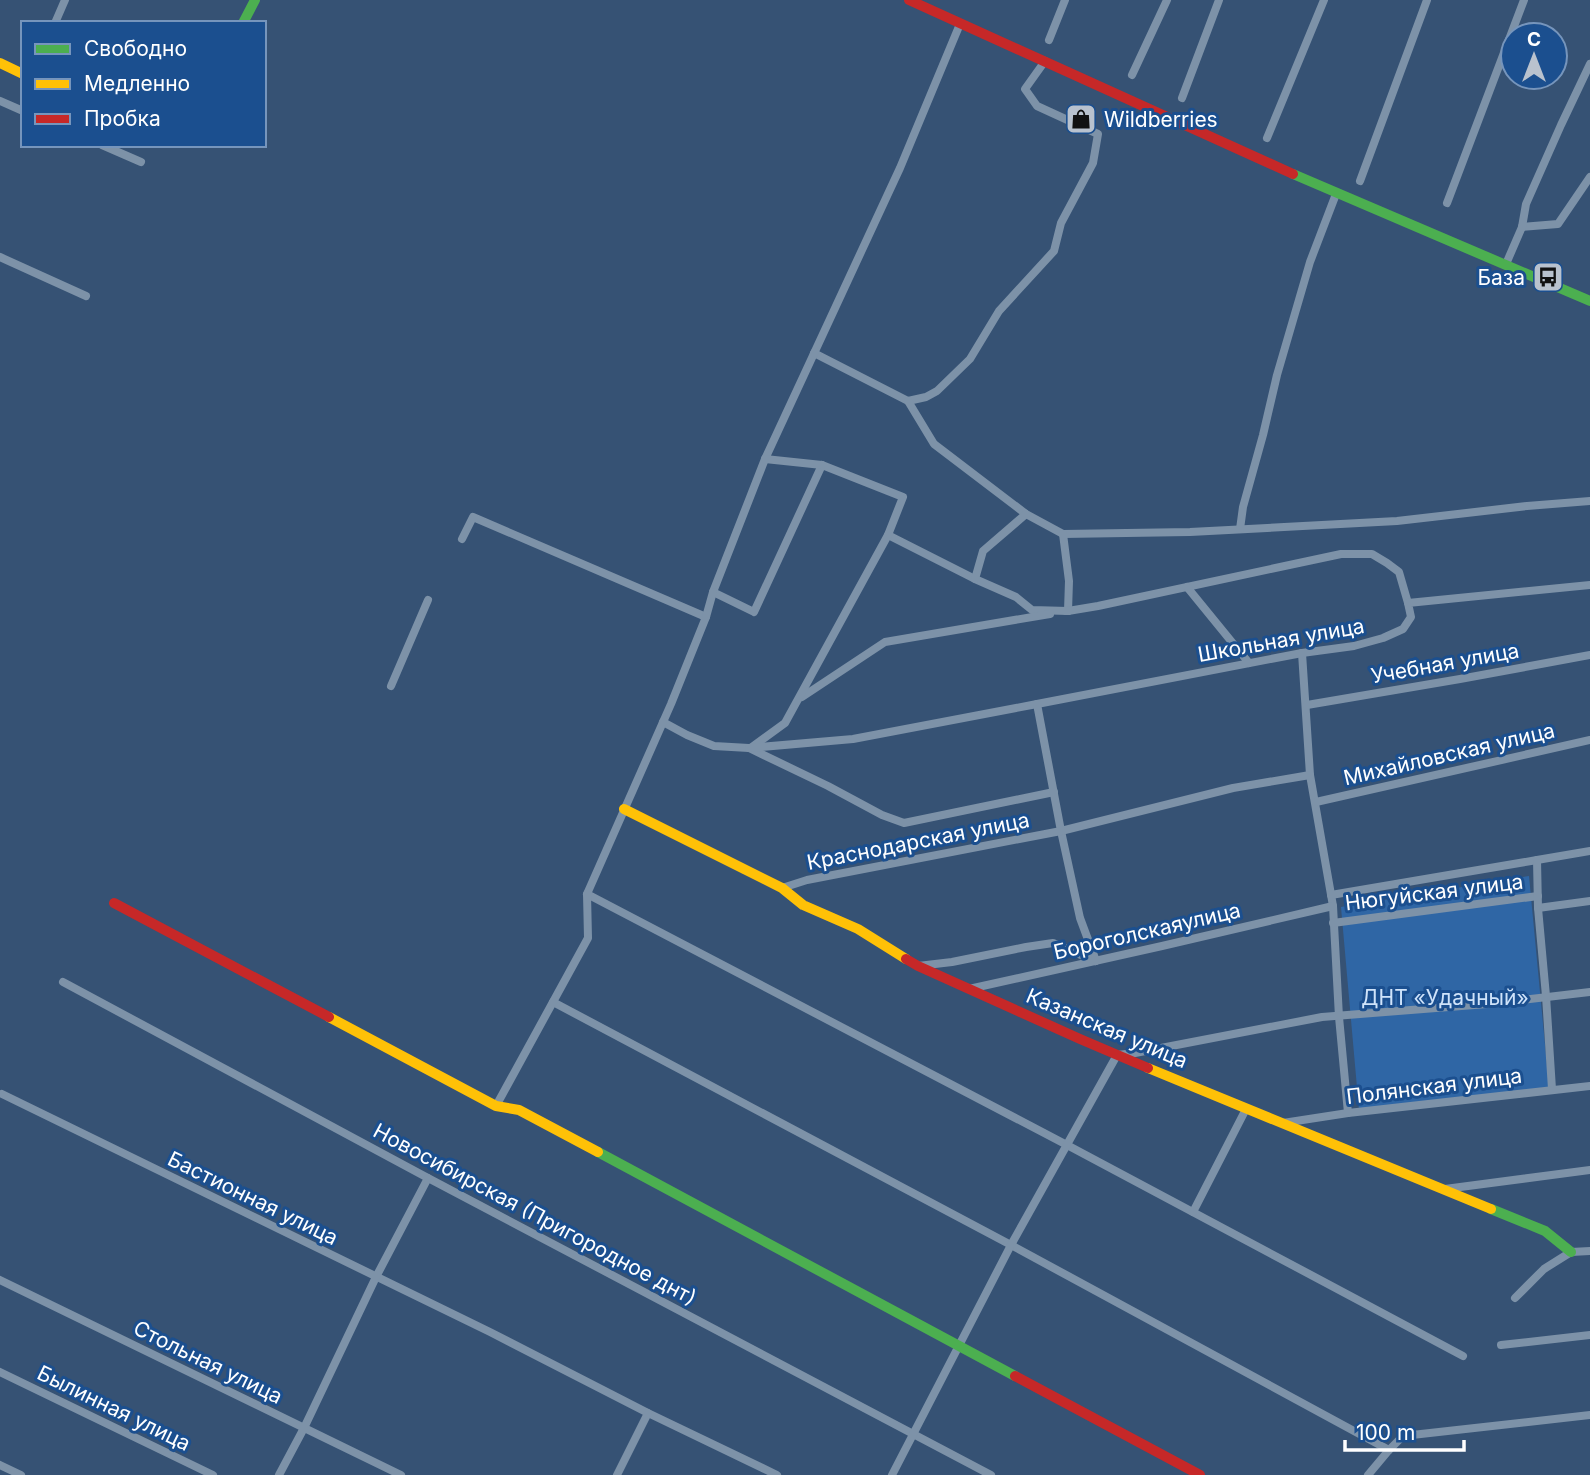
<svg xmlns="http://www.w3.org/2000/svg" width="1590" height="1475" font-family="Inter,sans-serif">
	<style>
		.green { fill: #2f66a5 }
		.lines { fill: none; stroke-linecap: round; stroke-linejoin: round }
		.street { stroke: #7d92a8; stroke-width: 8 }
		.fast { stroke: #4caf50; stroke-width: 10 }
		.slow { stroke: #ffc107; stroke-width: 10 }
		.jam { stroke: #c62828; stroke-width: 10 }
		.labels { text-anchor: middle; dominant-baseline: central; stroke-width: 6; stroke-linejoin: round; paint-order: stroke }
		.poi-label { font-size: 21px; fill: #fff; stroke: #1b4f8f; text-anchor: start }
		.street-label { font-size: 21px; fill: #fff; stroke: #1b4f8f }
		.park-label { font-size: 21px; fill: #cfe3fa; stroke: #1b4f8f }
	</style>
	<rect width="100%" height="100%" fill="#365274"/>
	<!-- green -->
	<polygon class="green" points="1529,876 1549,1087 1359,1110 1341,907"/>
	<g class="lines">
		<!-- street -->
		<g class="street">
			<polyline points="55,23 65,0"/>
			<polyline points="1049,40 1065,0"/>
			<polyline points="1132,75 1167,0"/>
			<polyline points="1182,98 1219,0"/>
			<polyline points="0,101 23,111"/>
			<polyline points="1267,138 1324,0"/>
			<polyline points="102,145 141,162"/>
			<polyline points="1360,181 1427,0"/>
			<polyline points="1447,203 1524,0"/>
			<polyline points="1522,227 1558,224 1590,177"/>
			<polyline points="0,257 86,296"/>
			<polyline points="1506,264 1522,227 1526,204 1561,125 1590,64"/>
			<polyline points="814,353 908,401 926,397 937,391 970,359 999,311 1054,251 1061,223 1093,163 1098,134 1037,106 1025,89 1045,61"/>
			<polyline points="908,401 934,444 1026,514 1063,534 1190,532 1397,521 1527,506 1590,501"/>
			<polyline points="822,465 754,612 713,592 765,459 900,168 960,24"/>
			<polyline points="1240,529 1243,507 1263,435 1277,375 1310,262 1336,194"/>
			<polyline points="1063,534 1069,581 1068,611 1066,611"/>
			<polyline points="888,535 975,579 1016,597 1032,610 1068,611 1098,606 1341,554 1372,554 1387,563 1399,572 1408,603"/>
			<polyline points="462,539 473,517 706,617"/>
			<polyline points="975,579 983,551 1026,514"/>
			<polyline points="1187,587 1249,663"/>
			<polyline points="1302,653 1310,775 1333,906 1339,1017 1348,1113"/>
			<polyline points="391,686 428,600"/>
			<polyline points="802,697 885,642 1050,614"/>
			<polyline points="1037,704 1302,653 1354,646 1383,638 1403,629 1411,617 1408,603 1590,585"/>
			<polyline points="1307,705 1460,679 1590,655"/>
			<polyline points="663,722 687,735 714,746 749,748 828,786 882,815 904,823 1054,792"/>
			<polyline points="752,747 785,723 888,535 903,497 822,465 765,459"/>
			<polyline points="749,748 853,739 1037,704 1061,831 1080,918 1096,961"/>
			<polyline points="1316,802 1590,740"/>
			<polyline points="782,888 807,880 1061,831 1233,788 1310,775"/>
			<polyline points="587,894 1067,1145 1463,1356"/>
			<polyline points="1331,895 1537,860"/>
			<polyline points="1538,908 1590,901"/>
			<polyline points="1333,923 1538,896"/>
			<polyline points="918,966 952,962 1026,947 1053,943 1095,961"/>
			<polyline points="63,982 428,1178 991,1475"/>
			<polyline points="969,989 1162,946 1333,906"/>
			<polyline points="553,1002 1011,1245 1389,1450"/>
			<polyline points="1552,1089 1546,996 1538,908 1537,860 1590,851"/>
			<polyline points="2,1094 490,1332 648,1413 777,1475"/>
			<polyline points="496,1106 588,938 587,894 671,704 706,617 713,592"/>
			<polyline points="1283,1123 1348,1113 1590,1086"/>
			<polyline points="1445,1189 1590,1170"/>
			<polyline points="1193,1212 1246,1109"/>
			<polyline points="0,1280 401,1475"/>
			<polyline points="1515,1298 1544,1269 1571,1252 1590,1251"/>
			<polyline points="1501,1345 1590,1335"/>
			<polyline points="0,1372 213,1475"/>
			<polyline points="0,1465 21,1475"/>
			<polyline points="279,1475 304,1428 376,1277 428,1178"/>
			<polyline points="617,1475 648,1413"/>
			<polyline points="892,1475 1011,1245 1117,1055 1135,1053 1322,1017 1487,1004 1590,992"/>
			<polyline points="1368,1475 1389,1450 1403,1436 1590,1415"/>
		</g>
		<!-- fast -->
		<g class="fast">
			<polyline points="243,23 255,0"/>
			<polyline points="1293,174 1590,301"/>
			<polyline points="598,1152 1015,1376"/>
			<polyline points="1491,1209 1545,1231 1571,1252"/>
		</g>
		<!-- slow -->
		<g class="slow">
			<polyline points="0,63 23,74"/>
			<polyline points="624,809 782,888 803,905 858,929 906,959"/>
			<polyline points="329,1017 496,1106 519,1110 598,1152"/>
			<polyline points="1148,1068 1491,1209"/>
		</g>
		<!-- jam -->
		<g class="jam">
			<polyline points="909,0 1293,174"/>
			<polyline points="114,903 329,1017"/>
			<polyline points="906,959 918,966 1080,1039 1148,1068"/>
			<polyline points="1015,1376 1200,1475"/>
		</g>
	</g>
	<!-- icons -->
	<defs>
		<g id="shop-square" transform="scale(1.575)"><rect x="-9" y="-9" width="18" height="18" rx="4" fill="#b9c2ce" stroke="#1b4f8f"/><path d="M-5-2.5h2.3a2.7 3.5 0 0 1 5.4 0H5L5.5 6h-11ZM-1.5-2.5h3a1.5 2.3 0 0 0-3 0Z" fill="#111"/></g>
		<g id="bus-square" transform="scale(1.575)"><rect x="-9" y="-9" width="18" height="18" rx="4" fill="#b9c2ce" stroke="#1b4f8f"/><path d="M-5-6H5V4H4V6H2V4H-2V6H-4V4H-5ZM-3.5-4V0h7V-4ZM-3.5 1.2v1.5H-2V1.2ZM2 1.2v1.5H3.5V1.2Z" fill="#111"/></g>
	</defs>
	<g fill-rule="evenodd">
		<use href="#shop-square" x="1081" y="119"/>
		<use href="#bus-square" x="1548" y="277"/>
	</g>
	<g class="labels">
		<!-- poi labels -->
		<g class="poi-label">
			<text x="1104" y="119">Wildberries</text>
			<text x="1525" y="277" text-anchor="end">База</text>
		</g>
		<!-- street labels -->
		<g class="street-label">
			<text transform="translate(1281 640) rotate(-10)">Школьная улица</text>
			<text transform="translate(1445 663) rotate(-10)">Учебная улица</text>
			<text transform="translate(1449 754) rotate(-13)">Михайловская улица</text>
			<text transform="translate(918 841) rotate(-11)">Краснодарская улица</text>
			<text transform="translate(1434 892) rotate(-7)">Нюгуйская улица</text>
			<text transform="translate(1147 931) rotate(-13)">Бороголскаяулица</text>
			<text transform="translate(1107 1028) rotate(23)">Казанская улица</text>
			<text transform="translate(1434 1086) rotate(-7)">Полянская улица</text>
			<text transform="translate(253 1198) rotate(26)">Бастионная улица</text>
			<text transform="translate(535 1214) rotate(28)">Новосибирская (Пригородное днт)</text>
			<text transform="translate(208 1362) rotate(26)">Стольная улица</text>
			<text transform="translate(114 1408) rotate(26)">Былинная улица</text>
		</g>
		<!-- park labels -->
		<g class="park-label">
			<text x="1445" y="997">ДНТ «Удачный»</text>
		</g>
	</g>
	<!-- legend -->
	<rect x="21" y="21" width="245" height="126" fill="#1b4f8f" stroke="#7695bc" stroke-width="2"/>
	<rect x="35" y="44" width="35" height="10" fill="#4caf50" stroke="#7695bc" stroke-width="2"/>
	<text x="84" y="56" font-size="21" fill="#ffffff">Свободно</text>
	<rect x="35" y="79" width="35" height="10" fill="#ffc107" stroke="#7695bc" stroke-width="2"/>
	<text x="84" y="91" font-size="21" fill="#ffffff">Медленно</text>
	<rect x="35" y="114" width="35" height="10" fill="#c62828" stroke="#7695bc" stroke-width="2"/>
	<text x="84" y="126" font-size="21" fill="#ffffff">Пробка</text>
	<!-- north arrow -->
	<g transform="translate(1534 56)"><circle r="33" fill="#1b4f8f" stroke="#7695bc" stroke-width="2"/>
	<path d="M0-5L12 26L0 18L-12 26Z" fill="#b9c2ce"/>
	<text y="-10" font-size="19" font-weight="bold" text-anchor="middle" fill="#ffffff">С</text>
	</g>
	<!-- scale -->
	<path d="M1345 1440v10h119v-10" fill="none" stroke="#ffffff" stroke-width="3.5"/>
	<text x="1356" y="1440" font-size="21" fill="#ffffff" stroke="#1b4f8f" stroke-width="5" paint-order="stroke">100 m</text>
</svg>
